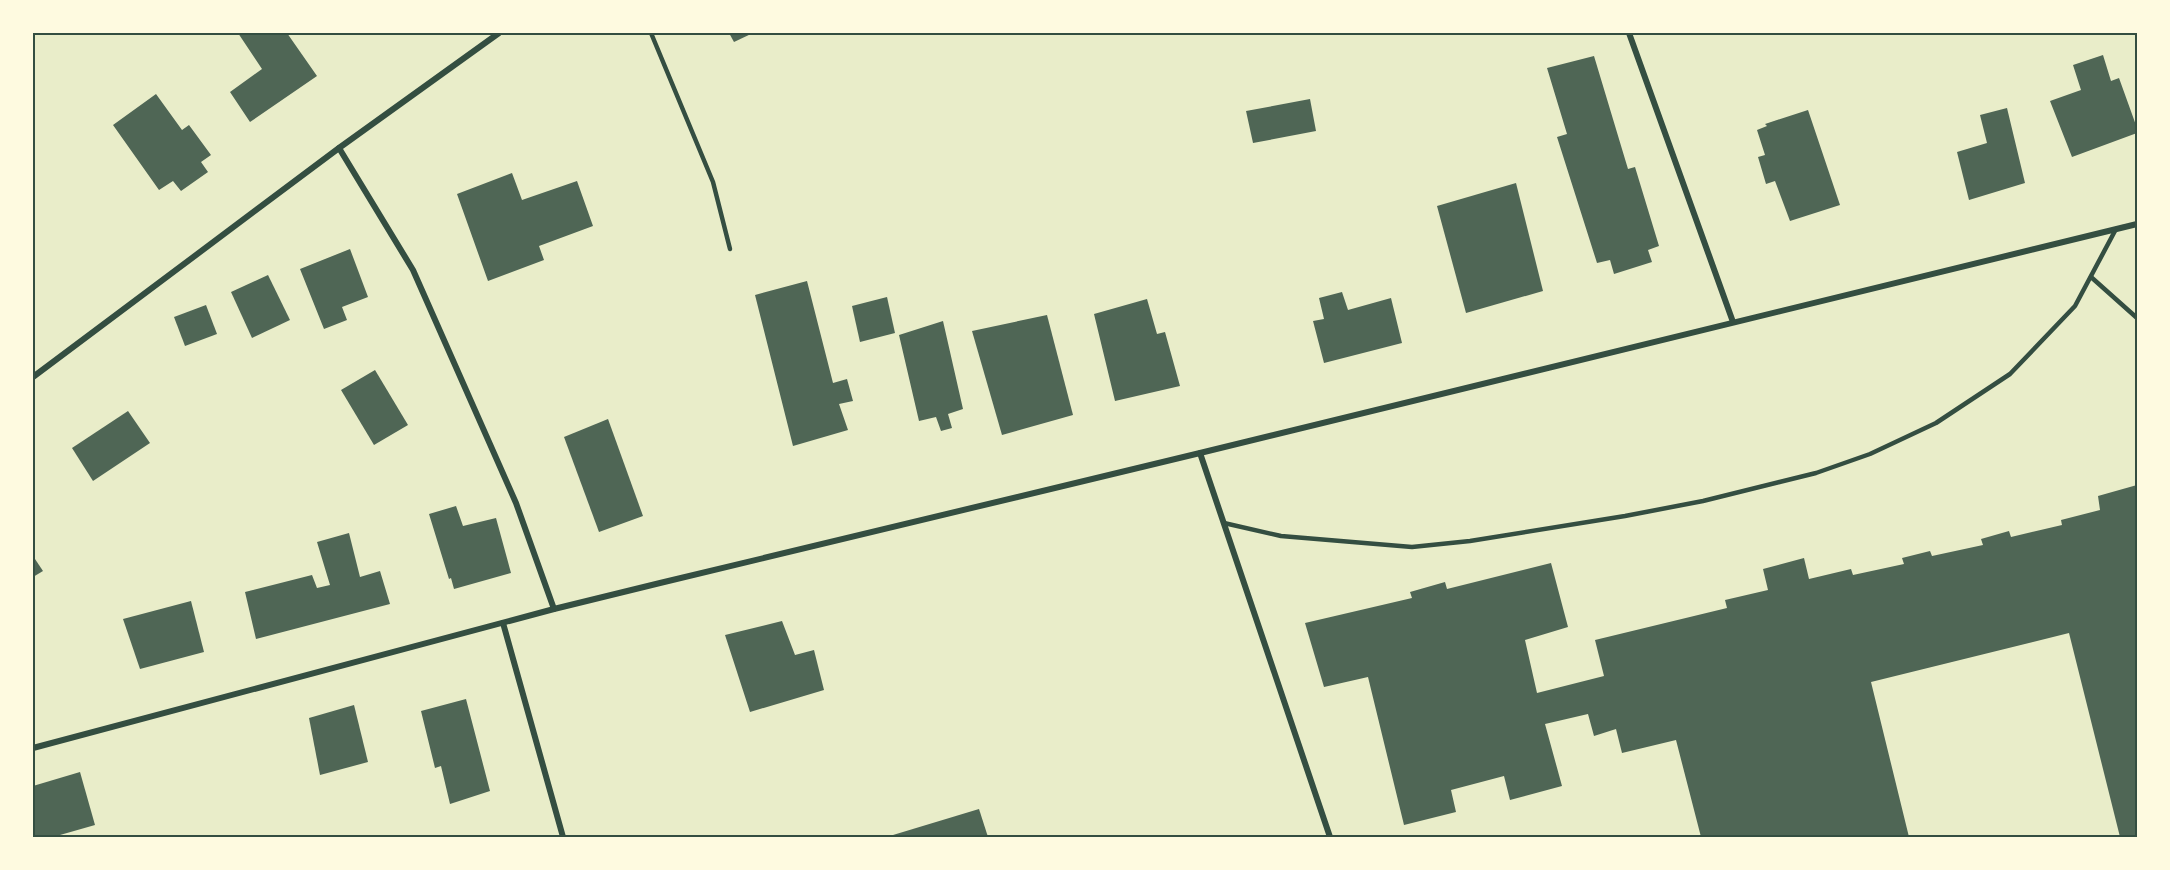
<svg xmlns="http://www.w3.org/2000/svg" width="2170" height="870" font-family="'IBM Plex Sans',sans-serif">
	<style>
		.building { fill: #4f6655 }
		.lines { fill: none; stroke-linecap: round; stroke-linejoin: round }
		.service { stroke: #344e41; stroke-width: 4.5 }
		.minor { stroke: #344e41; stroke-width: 6 }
		.neatline { fill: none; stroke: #344e41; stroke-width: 2 }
	</style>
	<rect width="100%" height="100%" fill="#e9edc9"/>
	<!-- building -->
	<g class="building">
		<polygon points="238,33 287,33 317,76 250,122 230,92 262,69"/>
		<polygon points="729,33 753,33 734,42"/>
		<polygon points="2103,55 2111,81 2119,78 2137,128 2137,133 2072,157 2050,101 2081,90 2073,65"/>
		<polygon points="1594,56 1628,169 1635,167 1659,246 1648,250 1652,262 1614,274 1610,260 1597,263 1557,137 1567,134 1547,68"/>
		<polygon points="156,94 182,130 189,125 211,155 201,162 208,172 181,191 173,181 159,190 113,125"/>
		<polygon points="1310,99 1316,131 1253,143 1246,111"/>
		<polygon points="2007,108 2025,183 1969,200 1957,152 1987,143 1980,115"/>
		<polygon points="1808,110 1840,205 1790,221 1775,181 1766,184 1758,157 1765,155 1757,130 1767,126 1765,124"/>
		<polygon points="512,173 522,200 577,181 593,226 539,246 544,260 488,281 457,194"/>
		<polygon points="1516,183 1543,291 1466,313 1437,206"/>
		<polygon points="350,249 368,297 342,307 347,320 324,329 300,269"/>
		<polygon points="268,275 290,320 252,338 231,292"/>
		<polygon points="807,281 833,383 847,379 853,401 839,404 848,430 793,446 755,295"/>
		<polygon points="1342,292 1348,310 1391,298 1402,343 1324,363 1313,321 1324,319 1319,298"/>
		<polygon points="887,297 895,333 860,342 852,306"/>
		<polygon points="1147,299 1157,334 1165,332 1180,386 1115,401 1094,314"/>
		<polygon points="206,305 217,334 185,346 174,317"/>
		<polygon points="1047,315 1073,415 1002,435 972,331"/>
		<polygon points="943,321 963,409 948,414 952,428 941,431 936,417 919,421 899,335"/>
		<polygon points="375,370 408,425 374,445 341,390"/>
		<polygon points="128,411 150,443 93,481 72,448"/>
		<polygon points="608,419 643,516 599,532 564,437"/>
		<polygon points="2137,485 2137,835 2127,837 2120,837 2069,633 1871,682 1909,837 1701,837 1676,740 1622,753 1616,729 1594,736 1588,714 1545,724 1562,786 1510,800 1504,776 1451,790 1456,812 1404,825 1368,677 1324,687 1305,623 1412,598 1410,592 1445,582 1447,589 1551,563 1568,627 1525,640 1537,693 1604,676 1595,640 1727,608 1725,600 1768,590 1763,569 1804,558 1809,579 1851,569 1853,575 1904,564 1902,558 1930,551 1932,556 1983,545 1981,539 2009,531 2011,537 2062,525 2061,520 2100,510 2098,496"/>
		<polygon points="456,506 463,526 496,518 511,573 454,589 451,578 449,579 429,514"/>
		<polygon points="349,533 360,577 380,571 390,604 256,639 245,592 312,575 317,588 330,585 317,542"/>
		<polygon points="33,556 43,571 33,577"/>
		<polygon points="191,601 204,652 140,669 123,619"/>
		<polygon points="782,621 795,655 814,650 824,690 750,712 725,635"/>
		<polygon points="466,699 490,791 450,804 441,766 435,768 421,711"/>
		<polygon points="354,705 368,762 320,775 309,718"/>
		<polygon points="80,772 95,825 53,837 33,837 33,786"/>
		<polygon points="979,809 988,837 893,837 893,835"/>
	</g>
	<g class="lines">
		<!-- service -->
		<g class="service">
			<polyline points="651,33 713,182 730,249"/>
			<polyline points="2091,277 2137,318"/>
			<polyline points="1224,523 1281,536 1412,547 1470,541 1625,516 1703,501 1816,473 1870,454 1936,423 2010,374 2075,306 2116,229"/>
		</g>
		<!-- minor -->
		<g class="minor">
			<polyline points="1629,33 1733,322"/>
			<polyline points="339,148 413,270 516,503 554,609"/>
			<polyline points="33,377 339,148 499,33"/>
			<polyline points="1200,453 1330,837"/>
			<polyline points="503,623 563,837"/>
			<polyline points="33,748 554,609 660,583 1200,453 2137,224"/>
		</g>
	</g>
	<!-- border -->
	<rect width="2170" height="870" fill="none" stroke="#fefae0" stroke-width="69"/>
	<rect x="34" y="34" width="2102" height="802" class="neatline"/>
</svg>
